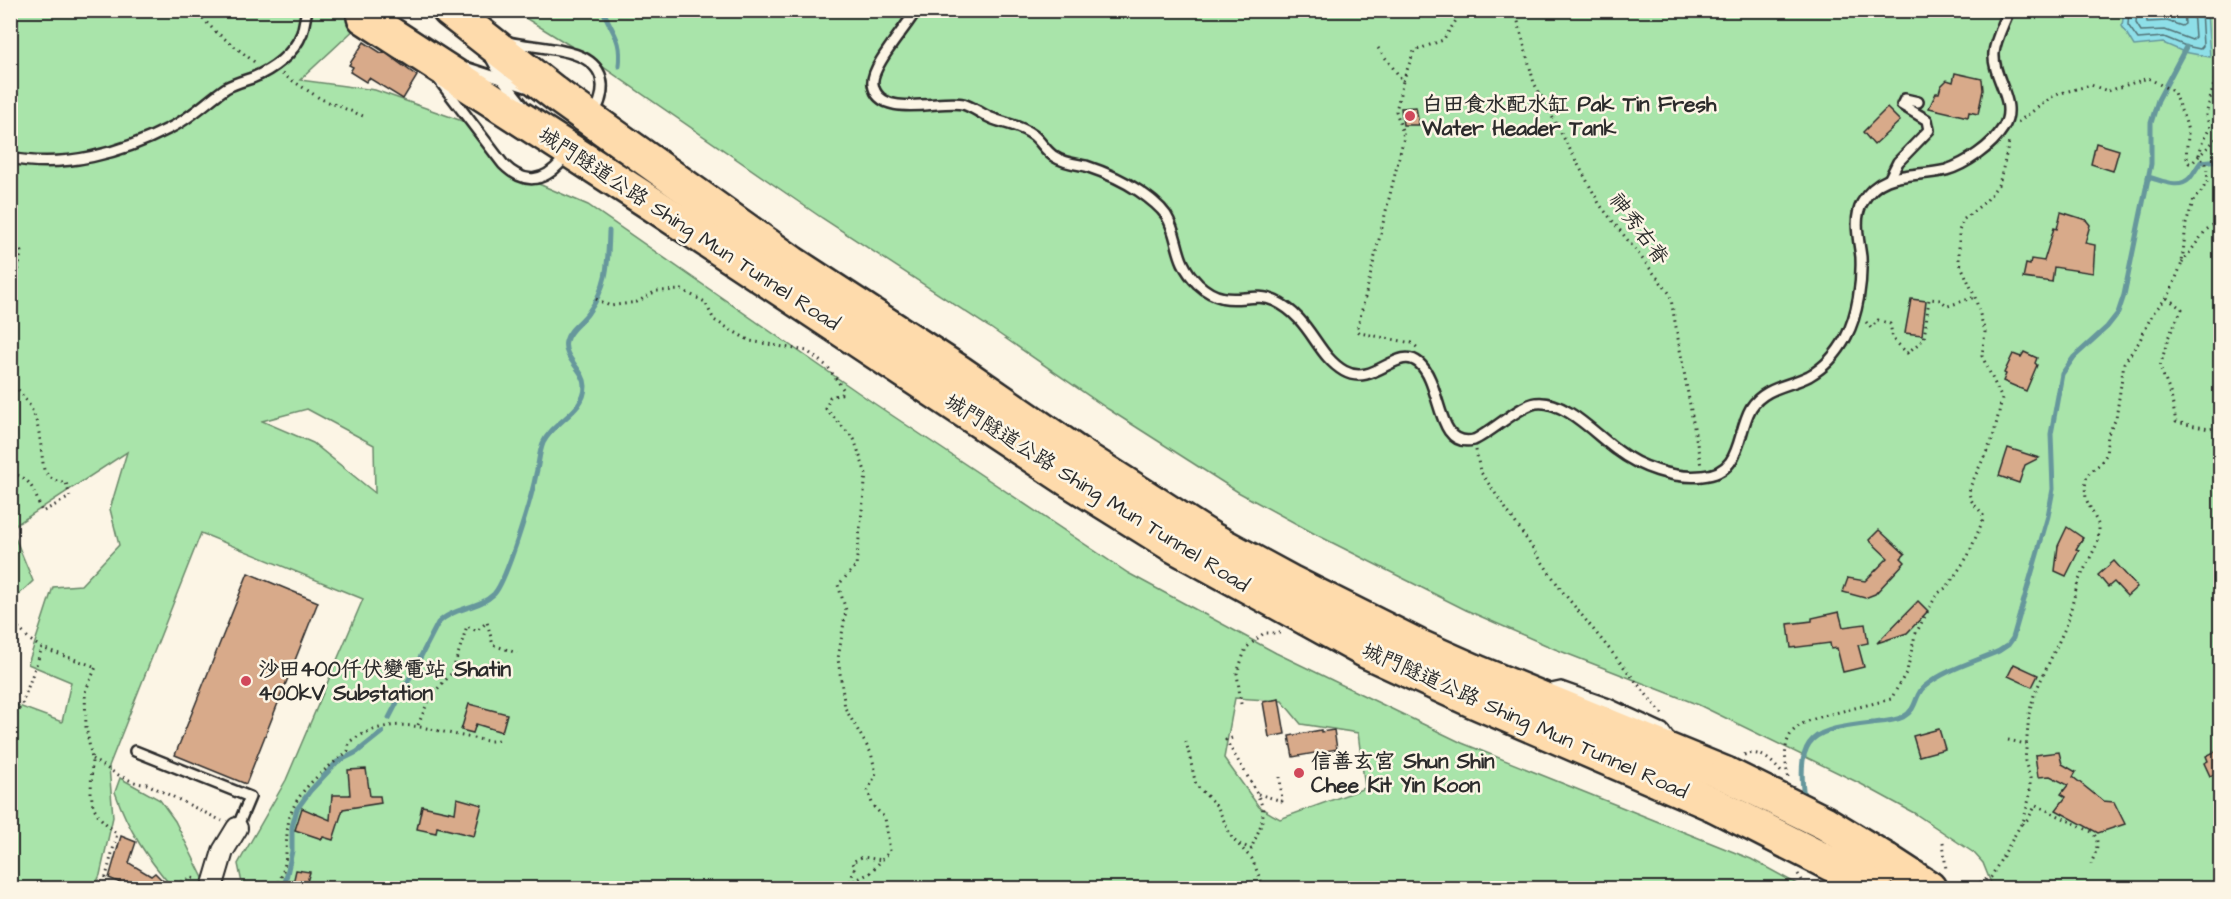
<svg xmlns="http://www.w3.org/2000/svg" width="2231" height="899" font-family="'Architects Daughter','LXGW WenKai TC',sans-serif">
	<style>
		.green { fill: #a9e4aa; stroke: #6a886a; stroke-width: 1.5; fill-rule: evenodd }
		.water { fill: #8edfe8; stroke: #66979c; stroke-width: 1.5 }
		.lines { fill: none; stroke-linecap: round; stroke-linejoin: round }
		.shore { stroke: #537377; stroke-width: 1.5 }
		.stream { stroke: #66979c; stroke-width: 5 }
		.building { fill: #d8aa8a; stroke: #2b2b2b; stroke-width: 1.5 }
		.lane-casing { stroke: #2b2b2b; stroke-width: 14 }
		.street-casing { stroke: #2b2b2b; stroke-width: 24 }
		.highway-casing { stroke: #2b2b2b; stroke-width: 38 }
		.path { stroke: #2b2b2b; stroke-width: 3; stroke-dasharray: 1.5 4.5; stroke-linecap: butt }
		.lane { stroke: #fcf5e5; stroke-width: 9 }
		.street { stroke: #fcf5e5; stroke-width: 20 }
		.highway { stroke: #fedbac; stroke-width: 33 }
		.highway-bridge-casing { stroke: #2b2b2b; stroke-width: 38; stroke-linecap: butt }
		.highway-bridge { stroke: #fedbac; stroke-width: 33 }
		.poi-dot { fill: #d1495b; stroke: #fcf5e5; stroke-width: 2 }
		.labels { text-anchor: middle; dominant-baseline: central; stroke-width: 5; stroke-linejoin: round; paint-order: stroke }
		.poi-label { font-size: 21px; font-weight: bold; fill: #2b2b2b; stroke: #fcf5e5; text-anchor: start }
		.street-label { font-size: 21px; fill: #2b2b2b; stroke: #fcf5e5 }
	</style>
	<rect width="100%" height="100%" fill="#fcf5e5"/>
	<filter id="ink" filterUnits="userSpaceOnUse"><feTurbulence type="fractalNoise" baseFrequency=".0167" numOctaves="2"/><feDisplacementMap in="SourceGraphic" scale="12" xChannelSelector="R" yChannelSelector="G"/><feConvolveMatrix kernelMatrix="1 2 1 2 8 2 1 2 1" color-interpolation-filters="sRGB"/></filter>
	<g filter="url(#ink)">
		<!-- green -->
		<g class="green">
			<path d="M11 11H374L300 80 375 90 465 122 520 176 588 205 872 402 1128 573 1276 653 1462 743 1751 859 1804 888H243L238 864 286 780 363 599 201 533 109 766 113 817 100 875 94 888H11V703L62 722 71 682 28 664 53 587 81 585 119 545 110 509 127 452 11 528 33 581 11 602ZM307 409 374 445 375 493 313 443 262 421ZM1235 698 1282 701 1301 724 1358 733 1365 788 1280 819 1259 807 1224 758Z"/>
			<polygon points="514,11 2220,11 2220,888 1993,888 1983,863 1974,853 1914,813 1861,784 1699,705 1555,649 1466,610 1315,534 1238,492 1108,409 989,327 822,218 587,56"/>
			<path d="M120 778 160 800 175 821 206 884 214 888H173C147 858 128 830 115 792Z"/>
		</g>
		<!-- water -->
		<polygon class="water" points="2147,11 2207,11 2210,57 2184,52 2163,43 2134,46 2122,26 2124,12"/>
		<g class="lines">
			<!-- shore -->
			<g class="shore">
				<polyline points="2129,10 2128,25 2138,39 2164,37 2186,46 2200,49 2203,46 2201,10"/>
				<polyline points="2137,10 2136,23 2141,31 2165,30 2192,40 2195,37 2193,10"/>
				<polyline points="2146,10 2147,22 2167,21 2182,26 2185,24 2184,10"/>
			</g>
			<!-- stream -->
			<g class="stream">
				<path d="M603 10C613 35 622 38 619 66"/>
				<path d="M2148 177C2161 180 2179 190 2190 178 2194 173 2197 167 2201 162L2220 160"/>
				<path d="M389 718 438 623C453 607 479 609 494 594 507 580 532 496 536 474 539 463 539 453 543 443 553 421 585 412 585 386 585 370 562 358 566 341 568 330 582 322 588 313 608 286 608 263 609 231"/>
				<path d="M1804 799C1796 734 1813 730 1872 723 1881 722 1895 721 1903 717 1918 709 1914 695 1924 687 1944 670 1974 662 1999 651L2008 645 2013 638 2048 516 2053 489 2051 434 2062 374 2074 357 2107 327 2118 313 2124 295 2151 164V123L2158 100 2186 47"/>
				<polyline points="1833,879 1837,888"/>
				<polyline points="284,888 292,851 292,827 297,809 310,791 337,762 357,752 382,732"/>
			</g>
		</g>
		<!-- building -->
		<g class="building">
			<polygon points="364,42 381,53 384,52 417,76 403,99 369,78 366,82 350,72 353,67 349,65"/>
			<polygon points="1955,73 1982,79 1983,90 1978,114 1969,112 1968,117 1929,108 1936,93 1939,93 1941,86 1947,80 1953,82"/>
			<polygon points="1416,107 1419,125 1403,125 1401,108"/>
			<polygon points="1887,108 1900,121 1874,145 1863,132"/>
			<polygon points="2096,143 2119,150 2113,171 2091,164"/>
			<polygon points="2061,212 2086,220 2090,225 2085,243 2095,245 2093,273 2054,267 2052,282 2023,278 2026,264 2030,265 2031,259 2044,261 2054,228 2057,229"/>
			<polygon points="1911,299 1926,301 1922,335 1905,333"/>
			<polygon points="2024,352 2037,358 2035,363 2037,365 2026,391 2003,381 2006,374 2004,373 2013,354 2021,357"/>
			<polygon points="2008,448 2039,458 2025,465 2019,483 1999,476"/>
			<polygon points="2067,527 2083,538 2076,549 2079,550 2066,576 2055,571 2058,546"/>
			<polygon points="1879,530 1905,554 1901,558 1905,562 1875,594 1865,598 1843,592 1848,578 1865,581 1888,558 1869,540"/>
			<polygon points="2114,561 2137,587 2127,596 2114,582 2108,587 2098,575"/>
			<polygon points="248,573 318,602 246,784 175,755"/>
			<polygon points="1918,601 1928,611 1907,633 1877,643"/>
			<polygon points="1839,612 1843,627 1865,624 1868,643 1858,645 1864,667 1843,672 1837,648 1831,649 1830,643 1791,648 1788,624 1812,621 1812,618"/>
			<polygon points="2014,664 2038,675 2032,687 2008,676"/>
			<polygon points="1279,699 1285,734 1269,737 1263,702"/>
			<polygon points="469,704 507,714 502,732 476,724 473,733 461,730"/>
			<polygon points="1939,729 1945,749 1919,756 1913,736"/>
			<polygon points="1321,730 1321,732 1334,730 1337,749 1293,757 1289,736"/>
			<polygon points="2220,749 2220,785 2215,774 2210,776 2204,763 2208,761 2206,756"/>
			<polygon points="2059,752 2062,764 2076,772 2073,777 2103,801 2114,802 2125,824 2098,833 2056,810 2066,797 2061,794 2068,785 2050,776 2038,777 2035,755"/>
			<polygon points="366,769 370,796 380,796 381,803 343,809 333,840 323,837 322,839 295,830 302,808 330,820 332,795 350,795 348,770"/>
			<polygon points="457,798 482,805 474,836 437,827 436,833 417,829 422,806 455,813"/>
			<polygon points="121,836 136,842 129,863 151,876 155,873 163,881 161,883 170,888 124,888 125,885 109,878"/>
			<polygon points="296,870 310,872 305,888 292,888"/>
		</g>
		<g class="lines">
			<!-- lane casing -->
			<g class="lane-casing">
				<g id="lane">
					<path d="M916 10C907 27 870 67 873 84 878 120 940 99 963 104 973 107 981 114 991 118 1005 124 1020 125 1033 135 1041 141 1046 152 1055 157 1064 163 1076 164 1086 166 1104 172 1123 180 1139 191 1149 198 1159 205 1166 215 1181 240 1173 259 1198 284 1228 312 1250 289 1275 301 1311 318 1316 355 1344 371 1374 388 1398 344 1419 363 1443 384 1435 449 1474 440 1492 432 1520 405 1536 403 1564 399 1596 435 1617 450 1639 467 1674 479 1702 476 1743 473 1736 434 1751 408 1764 387 1790 386 1809 376 1825 367 1838 352 1846 337 1858 314 1862 283 1861 257 1859 240 1853 219 1862 203 1881 169 1913 178 1946 170 1966 164 1992 146 2003 128 2019 103 1992 78 1994 53 1995 40 2004 24 2009 10"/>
					<path d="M509 42C536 49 593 46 601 78 604 89 601 100 596 110"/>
					<polyline points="492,60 503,80 523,105"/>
					<polyline points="468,68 526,87"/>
					<path d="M439 80 503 164C524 185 543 183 562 161"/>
					<path d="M10 158C64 169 122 153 170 128 191 118 207 101 226 88 235 83 243 81 252 78 272 70 294 54 302 33 304 26 305 18 307 10"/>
					<polyline points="1890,178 1898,162 1929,130 1927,120 1902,105 1905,99 1918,102"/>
					<polyline points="1547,690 1561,687 1609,704 1663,729 1671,740"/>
					<polyline points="135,751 250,797 237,828"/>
				</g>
			</g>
			<!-- street casing -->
			<g class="street-casing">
				<polyline id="street" points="212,888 223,851 237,828"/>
			</g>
			<!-- highway casing -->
			<g class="highway-casing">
				<g id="highway">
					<polyline points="449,10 561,98 792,263 959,372 1078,454 1211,539 1290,582 1418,646 1479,673 1726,774"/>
					<polyline points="364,17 654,205 1069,480 1173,545 1368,652 1472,700 1713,804"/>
					<polyline points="1886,860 1929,888"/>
				</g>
			</g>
			<!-- path -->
			<g class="path">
				<polyline points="194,10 216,32 257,64"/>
				<polyline points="1515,10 1534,83 1600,205 1670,294 1701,466"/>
				<polyline points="1378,48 1403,81 1396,111 1404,137 1357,330 1360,333 1412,343 1419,349"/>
				<polyline points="282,74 321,99 363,116"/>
				<polyline points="1403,81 1414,51 1443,40 1463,10"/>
				<path d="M2018 122 2052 97 2061 93 2091 85 2108 91 2148 78 2174 92C2178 107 2187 119 2188 134 2188 145 2184 152 2189 163H2192L2220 135"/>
				<polyline points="10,236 21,252 18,274 10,277"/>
				<polyline points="2182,263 2206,230 2220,220"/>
				<polyline points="2167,298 2182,309 2168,338 2160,367 2171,395 2176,422 2209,429 2220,427"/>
				<polyline points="596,299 610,306 637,302 656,291 682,290 705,302 714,320 750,341 807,351 828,367 843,389 841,394 830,397 826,409 854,439 866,474 856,566 838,585 846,610 838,659 845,708 871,753 876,773 868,791 873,806 885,818 890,851 870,873 850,883"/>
				<polyline points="1866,322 1871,328 1878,320 1890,324 1893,339 1907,353 1924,339 1929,299 1940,300 1948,306 1975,297"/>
				<path d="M10 381C41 412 38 429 44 470 50 479 55 482 66 482L70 497 42 512C35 495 32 475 10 474"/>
				<polyline points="1476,450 1480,471 1562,591 1663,715"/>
				<polyline points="10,508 15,530 10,539"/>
				<polyline points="10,551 10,554"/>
				<polyline points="10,619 30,640 42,648 96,667 85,692 86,727 92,759 91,793 93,806 100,818 117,834 103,888"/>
				<polyline points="1241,704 1237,673 1246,648 1264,633 1280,633"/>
				<polyline points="10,725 22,704 42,648"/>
				<polyline points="418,725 430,697 452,673 467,626 477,631 487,622 493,645 517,653"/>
				<path d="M1232 738 1226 740C1234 756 1263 797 1263 812 1263 825 1255 838 1251 849L1240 844"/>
				<polyline points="2008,740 2026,744"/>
				<polyline points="1186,741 1196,785 1217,806 1232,838 1252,859 1264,888"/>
				<path d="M1744 755C1762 749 1772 762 1783 774"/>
				<path d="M92 759C105 767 131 785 147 784L222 821"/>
				<path d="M1788 777C1779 731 1794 723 1835 713 1854 708 1872 704 1891 699L1907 671 1915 635 1937 594 1947 587 1968 556 1983 520V515C1976 504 1967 502 1970 487L1993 438 2002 399 1982 356 1985 332 1975 297 1959 261V231L1963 220 1986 201 1998 185 2001 177 2009 142"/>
				<polyline points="1258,794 1282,801 1280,777"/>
				<path d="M2022 824 2028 819 2036 805 2092 832C2102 842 2095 853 2091 864"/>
				<polyline points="1943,842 1946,870"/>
				<polyline points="1798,874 1807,888"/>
				<polyline points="1980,883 1987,888"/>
				<polyline points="165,888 166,886 191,878 196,879"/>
				<path d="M276 888C290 860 284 854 288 825 293 791 324 771 348 751L349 742C395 712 425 730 473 738 483 740 491 743 500 739"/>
				<polyline points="841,888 850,883 855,866 852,862 862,857 882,860"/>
				<polyline points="1969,888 1991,877 2024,819 2030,795 2030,778 2025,761 2029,714 2034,695 2067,624 2078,582 2097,544 2099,533 2099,526 2086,499 2085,487 2087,475 2100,464 2106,455 2108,434 2116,419 2124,363 2139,342 2153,313 2169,295 2182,263 2186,224 2194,199 2201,192 2208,180 2206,164 2199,155 2203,140 2210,128 2206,115 2220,60"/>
			</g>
			<!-- lane -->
			<use href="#lane" class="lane"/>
			<!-- street -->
			<use href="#street" class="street"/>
			<!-- highway -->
			<use href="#highway" class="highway"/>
			<!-- highway-bridge casing -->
			<g class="highway-bridge-casing">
				<g id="highway-bridge">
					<polyline points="1726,774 1825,823 1886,860"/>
					<polyline points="1713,804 1843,870 1875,888"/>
				</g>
			</g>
			<!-- highway-bridge -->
			<use href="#highway-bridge" class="highway-bridge"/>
		</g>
	</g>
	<!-- markers -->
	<g class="poi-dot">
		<circle cx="1410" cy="116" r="6"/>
		<circle cx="246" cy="681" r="6"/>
		<circle cx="1299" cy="773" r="6"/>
	</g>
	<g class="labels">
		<!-- poi labels -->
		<g class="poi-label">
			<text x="1422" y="104">白田食水配水缸 Pak Tin Fresh<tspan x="1422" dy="24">Water Header Tank</tspan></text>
			<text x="258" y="669">沙田400仟伏變電站 Shatin<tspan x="258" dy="24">400kV Substation</tspan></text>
			<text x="1311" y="761">信善玄宮 Shun Shin<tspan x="1311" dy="24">Chee Kit Yin Koon</tspan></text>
		</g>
		<!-- street labels -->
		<g class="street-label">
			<text transform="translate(689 229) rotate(33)">城門隧道公路 Shing Mun Tunnel Road</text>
			<text transform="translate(1639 229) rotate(53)">神秀右脊</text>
			<text transform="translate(1097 493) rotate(32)">城門隧道公路 Shing Mun Tunnel Road</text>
			<text transform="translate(1525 721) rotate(24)">城門隧道公路 Shing Mun Tunnel Road</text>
		</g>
	</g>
	<!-- margin -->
	<rect width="2231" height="899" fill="none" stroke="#fcf5e5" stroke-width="36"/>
	<rect x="18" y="18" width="2195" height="863" fill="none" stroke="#2b2b2b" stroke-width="2" filter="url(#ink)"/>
</svg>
